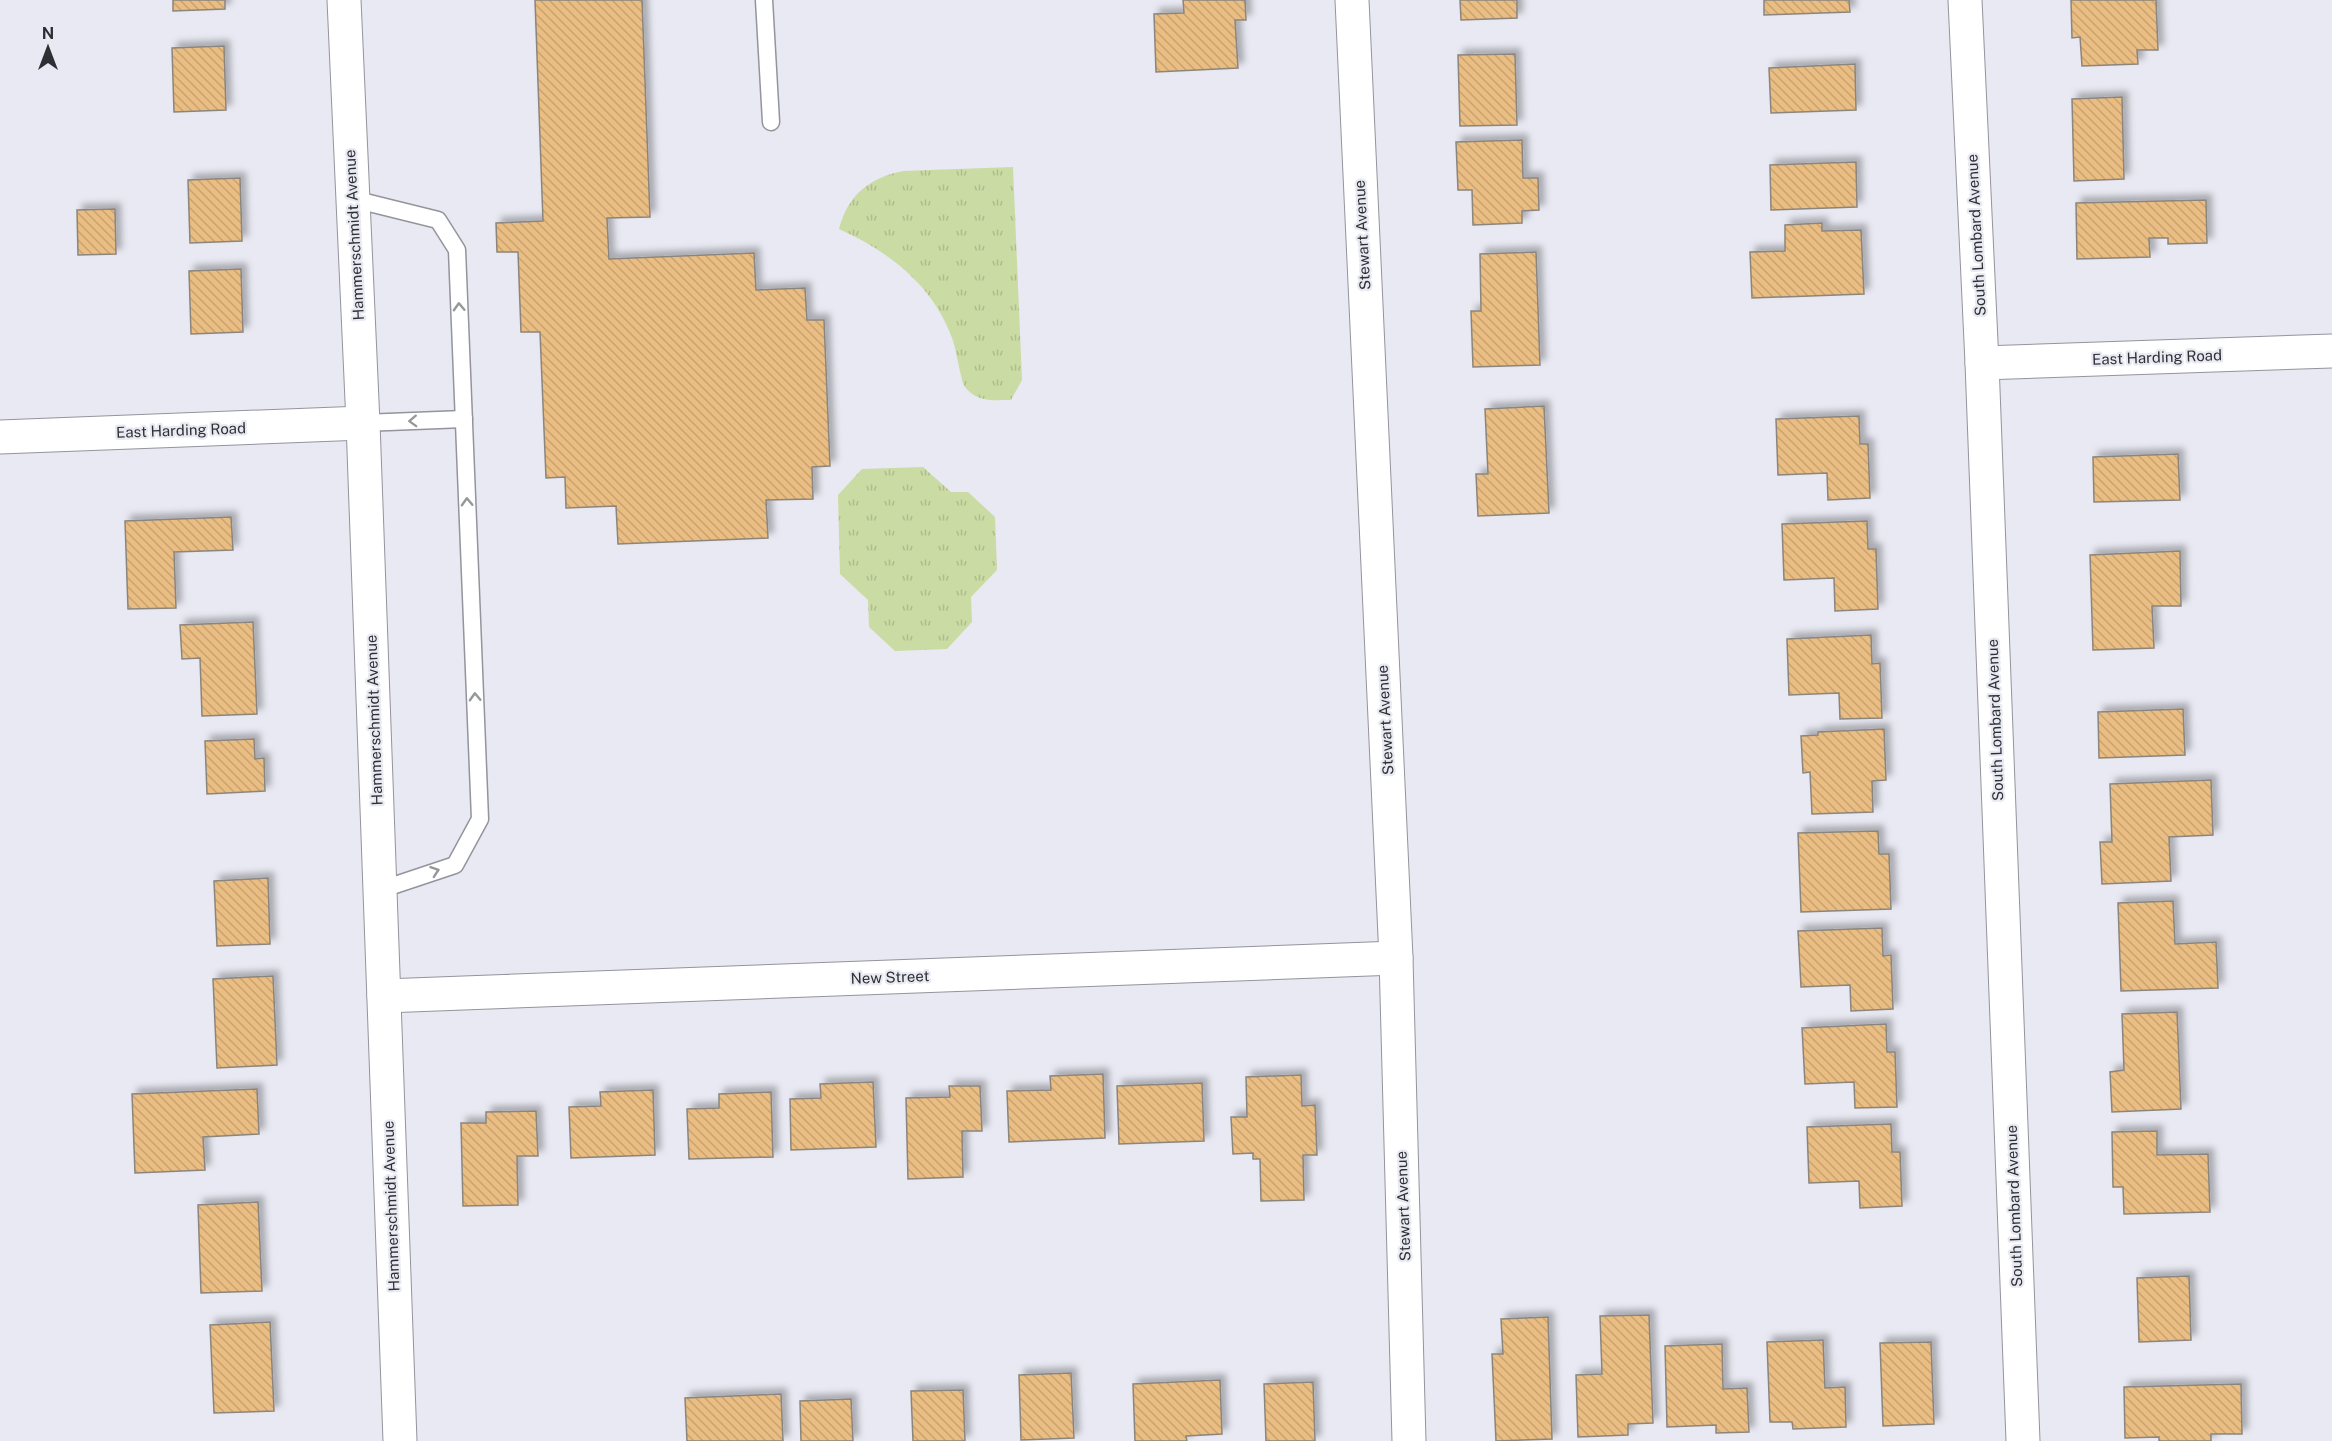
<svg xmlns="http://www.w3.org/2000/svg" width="2332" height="1441" font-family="'Public Sans',sans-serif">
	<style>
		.park { fill: url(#park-tufts) }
		.building { fill: url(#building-back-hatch); stroke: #8b857e; stroke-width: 1.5; filter: url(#shadow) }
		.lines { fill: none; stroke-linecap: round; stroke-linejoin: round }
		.service-casing { stroke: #93949c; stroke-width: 19 }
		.minor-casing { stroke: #93949c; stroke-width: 35 }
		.service { stroke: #fff; stroke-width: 16 }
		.minor { stroke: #fff; stroke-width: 33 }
		.oneway { stroke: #969798 }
		.labels { text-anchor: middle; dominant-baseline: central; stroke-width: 4.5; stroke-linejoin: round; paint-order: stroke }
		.street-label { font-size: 15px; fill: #2e2f32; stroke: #e8e9f2 }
	</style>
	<defs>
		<pattern id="park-tufts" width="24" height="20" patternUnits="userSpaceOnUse" patternTransform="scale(1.5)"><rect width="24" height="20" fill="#cbdba4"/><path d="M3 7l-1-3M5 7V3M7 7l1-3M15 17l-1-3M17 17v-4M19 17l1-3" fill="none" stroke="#afbc8e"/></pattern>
		<pattern id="building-back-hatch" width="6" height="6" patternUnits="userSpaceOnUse" patternTransform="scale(1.5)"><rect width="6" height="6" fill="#eabd82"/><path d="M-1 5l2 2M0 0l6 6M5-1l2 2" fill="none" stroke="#c9a371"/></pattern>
		<filter id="shadow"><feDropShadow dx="5.5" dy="-5.5" stdDeviation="3" flood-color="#0004"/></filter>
	</defs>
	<rect width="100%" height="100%" fill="#e8e9f2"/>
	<!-- park -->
	<g class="park">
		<path d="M1013 167 1022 380 1011 400C993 400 978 403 965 387 961 382 956 347 952 338 933 285 888 251 839 229 848 195 869 178 903 171Z"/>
		<polygon points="923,467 951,492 968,492 995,517 997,570 971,597 972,622 947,649 895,651 869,627 868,600 840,574 838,495 862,469"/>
	</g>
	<!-- building -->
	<g class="building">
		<polygon points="173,0 225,0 225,9 173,11"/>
		<polygon points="535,0 642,0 650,217 607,218 609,259 754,253 756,290 805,288 807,320 824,320 830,466 812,467 813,499 766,500 768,538 618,544 616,506 566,508 565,477 546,478 540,332 521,332 518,252 497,252 496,223 543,221"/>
		<polygon points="1183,0 1245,0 1246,20 1235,20 1238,68 1156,72 1154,14 1184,13"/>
		<polygon points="1460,0 1517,0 1517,18 1461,20"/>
		<polygon points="1764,0 1849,0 1850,12 1764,15"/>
		<polygon points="2071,0 2156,0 2158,50 2137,50 2138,64 2082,66 2080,37 2072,38"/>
		<polygon points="224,46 226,110 174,112 172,48"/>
		<polygon points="1515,54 1517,125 1460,126 1458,55"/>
		<polygon points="1855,64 1856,110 1771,113 1769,68"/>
		<polygon points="2122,97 2124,179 2074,181 2072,99"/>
		<polygon points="1522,140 1523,178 1538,178 1539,210 1522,211 1522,223 1473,225 1472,190 1458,190 1456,142"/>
		<polygon points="1856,162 1857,207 1771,210 1770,165"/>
		<polygon points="240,178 242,241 190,243 188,180"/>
		<polygon points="2206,200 2207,243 2168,244 2168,238 2149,238 2150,257 2077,259 2076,203"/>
		<polygon points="115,209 116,254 78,255 77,210"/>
		<polygon points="1822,223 1822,231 1861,230 1864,294 1752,298 1750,252 1785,251 1785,225"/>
		<polygon points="1536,252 1540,365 1473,367 1471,311 1481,311 1480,254"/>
		<polygon points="241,269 243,332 191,334 189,271"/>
		<polygon points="1544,406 1549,513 1478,516 1476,474 1488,474 1485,409"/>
		<polygon points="1859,416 1860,444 1868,444 1870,498 1828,500 1827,473 1778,475 1776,419"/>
		<polygon points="2178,454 2180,500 2094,502 2093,457"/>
		<polygon points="231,517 233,550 174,552 176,608 128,609 125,521"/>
		<polygon points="1867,521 1868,549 1876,549 1878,609 1835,611 1834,578 1784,580 1782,524"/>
		<polygon points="2180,551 2181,606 2152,606 2154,648 2093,650 2090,555"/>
		<polygon points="253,622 257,714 202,716 200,658 182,659 180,625"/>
		<polygon points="1871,635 1872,664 1880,663 1882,718 1840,719 1839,693 1789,695 1787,639"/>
		<polygon points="2183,709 2185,755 2099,758 2098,712"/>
		<polygon points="1884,729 1886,780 1872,781 1873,812 1812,814 1810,772 1803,773 1801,736 1818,735 1818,732"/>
		<polygon points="254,739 255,759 264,758 265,791 207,794 205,741"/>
		<polygon points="2211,780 2213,835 2169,837 2171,881 2102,884 2100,842 2112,842 2110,784"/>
		<polygon points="1878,831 1879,854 1889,854 1891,909 1801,912 1798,833"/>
		<polygon points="268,878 270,944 217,946 214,881"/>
		<polygon points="2173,901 2175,944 2216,942 2218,988 2121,991 2118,903"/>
		<polygon points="1882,928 1883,956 1891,955 1893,1009 1851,1011 1850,985 1801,987 1798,931"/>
		<polygon points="273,976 277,1065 217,1068 213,979"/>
		<polygon points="2177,1012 2181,1109 2112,1112 2110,1072 2124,1070 2122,1014"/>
		<polygon points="1886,1024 1887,1052 1895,1052 1897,1107 1855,1108 1854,1082 1805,1084 1802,1028"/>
		<polygon points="1103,1074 1105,1138 1009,1142 1007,1091 1051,1090 1050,1076"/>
		<polygon points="1301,1075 1302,1106 1315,1105 1317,1155 1303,1155 1304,1200 1261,1201 1260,1159 1253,1159 1253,1153 1233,1154 1231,1117 1247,1117 1246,1077"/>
		<polygon points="873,1082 876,1147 791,1150 790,1099 821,1098 820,1084"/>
		<polygon points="1202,1083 1204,1141 1119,1144 1117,1086"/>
		<polygon points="949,1086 980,1086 982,1131 962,1131 963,1177 908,1179 906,1098 950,1097"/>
		<polygon points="257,1089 259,1134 203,1137 205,1170 135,1173 132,1094"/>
		<polygon points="653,1090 655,1155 571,1158 569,1107 601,1106 600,1092"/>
		<polygon points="771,1092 773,1157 689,1159 687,1109 719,1108 719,1094"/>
		<polygon points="536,1111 538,1156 517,1156 518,1205 463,1206 461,1123 486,1123 486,1112"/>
		<polygon points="1891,1124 1892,1152 1900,1152 1902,1206 1860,1208 1859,1181 1809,1183 1807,1127"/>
		<polygon points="2157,1131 2157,1155 2208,1154 2210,1212 2124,1214 2123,1187 2113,1187 2112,1132"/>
		<polygon points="258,1202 262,1291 201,1293 198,1205"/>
		<polygon points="2189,1276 2191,1340 2139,1342 2137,1278"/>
		<polygon points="1649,1315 1653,1423 1628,1424 1628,1435 1578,1437 1576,1375 1602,1374 1600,1316"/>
		<polygon points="1548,1317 1552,1439 1496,1441 1492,1354 1503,1354 1501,1319"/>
		<polygon points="270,1322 274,1411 214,1413 210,1325"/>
		<polygon points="1823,1340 1825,1388 1845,1387 1846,1427 1793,1429 1792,1422 1770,1422 1767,1342"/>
		<polygon points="1931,1342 1934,1424 1883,1426 1880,1343"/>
		<polygon points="1722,1344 1723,1389 1747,1388 1749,1432 1716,1433 1716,1425 1667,1427 1665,1346"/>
		<polygon points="1071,1373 1074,1438 1021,1440 1019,1375"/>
		<polygon points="1220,1380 1222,1434 1186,1436 1187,1441 1135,1441 1133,1384"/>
		<polygon points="1313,1382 1315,1441 1266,1441 1264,1384"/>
		<polygon points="2241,1384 2242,1434 2211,1434 2211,1441 2159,1441 2159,1437 2125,1438 2124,1387"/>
		<polygon points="963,1390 965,1441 913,1441 911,1391"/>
		<polygon points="781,1394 783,1441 687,1441 685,1398"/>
		<polygon points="851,1399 853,1441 801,1441 800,1401"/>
	</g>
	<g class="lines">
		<!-- service casing -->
		<g class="service-casing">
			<g id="service">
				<polyline points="764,0 771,122"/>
				<polyline points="353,199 438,220 457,250 480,819 455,865 380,890"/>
				<polyline points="363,423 464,419"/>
			</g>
		</g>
		<!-- minor casing -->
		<g class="minor-casing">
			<g id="minor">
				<polyline points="344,0 363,423 400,1441"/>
				<polyline points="1352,0 1396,958 1409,1441"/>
				<polyline points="1965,0 1982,363 2023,1441"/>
				<polyline points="1982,363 2332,351"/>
				<polyline points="0,437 363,423"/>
				<polyline points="384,996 1396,958"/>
			</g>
		</g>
		<!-- service -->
		<use href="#service" class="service"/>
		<!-- minor -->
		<use href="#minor" class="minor"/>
	</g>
	<!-- one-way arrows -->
	<defs><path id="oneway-chevron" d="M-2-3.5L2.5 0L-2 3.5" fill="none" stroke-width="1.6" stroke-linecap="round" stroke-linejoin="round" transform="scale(1.5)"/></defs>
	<g class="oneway">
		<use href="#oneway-chevron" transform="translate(459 307) rotate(-92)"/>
		<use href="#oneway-chevron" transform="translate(413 421) rotate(178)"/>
		<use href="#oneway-chevron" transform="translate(467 502) rotate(-92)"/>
		<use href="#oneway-chevron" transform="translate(475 697) rotate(-92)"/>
		<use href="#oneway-chevron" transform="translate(435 871) rotate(-19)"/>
	</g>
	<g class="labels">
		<!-- street labels -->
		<g class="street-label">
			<text transform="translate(354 235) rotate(-93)">Hammerschmidt Avenue</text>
			<text transform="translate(1362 235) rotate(-93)">Stewart Avenue</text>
			<text transform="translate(1976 235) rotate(-93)">South Lombard Avenue</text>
			<text transform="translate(2157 357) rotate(-2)">East Harding Road</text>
			<text transform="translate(181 430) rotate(-2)">East Harding Road</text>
			<text transform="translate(374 720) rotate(-92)">Hammerschmidt Avenue</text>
			<text transform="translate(1385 720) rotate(-93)">Stewart Avenue</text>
			<text transform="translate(1995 720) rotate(-92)">South Lombard Avenue</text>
			<text transform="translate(890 977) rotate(-2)">New Street</text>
			<text transform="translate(391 1206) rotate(-92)">Hammerschmidt Avenue</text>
			<text transform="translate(1403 1206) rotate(-92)">Stewart Avenue</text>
			<text transform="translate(2014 1206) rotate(-92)">South Lombard Avenue</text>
		</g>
	</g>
	<!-- north arrow -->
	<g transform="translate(48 48)" stroke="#e8e9f2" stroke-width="4.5" paint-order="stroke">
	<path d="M0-4.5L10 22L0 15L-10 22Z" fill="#2e2f32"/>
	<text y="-9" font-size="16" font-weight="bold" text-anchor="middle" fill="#2e2f32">N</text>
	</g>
</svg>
